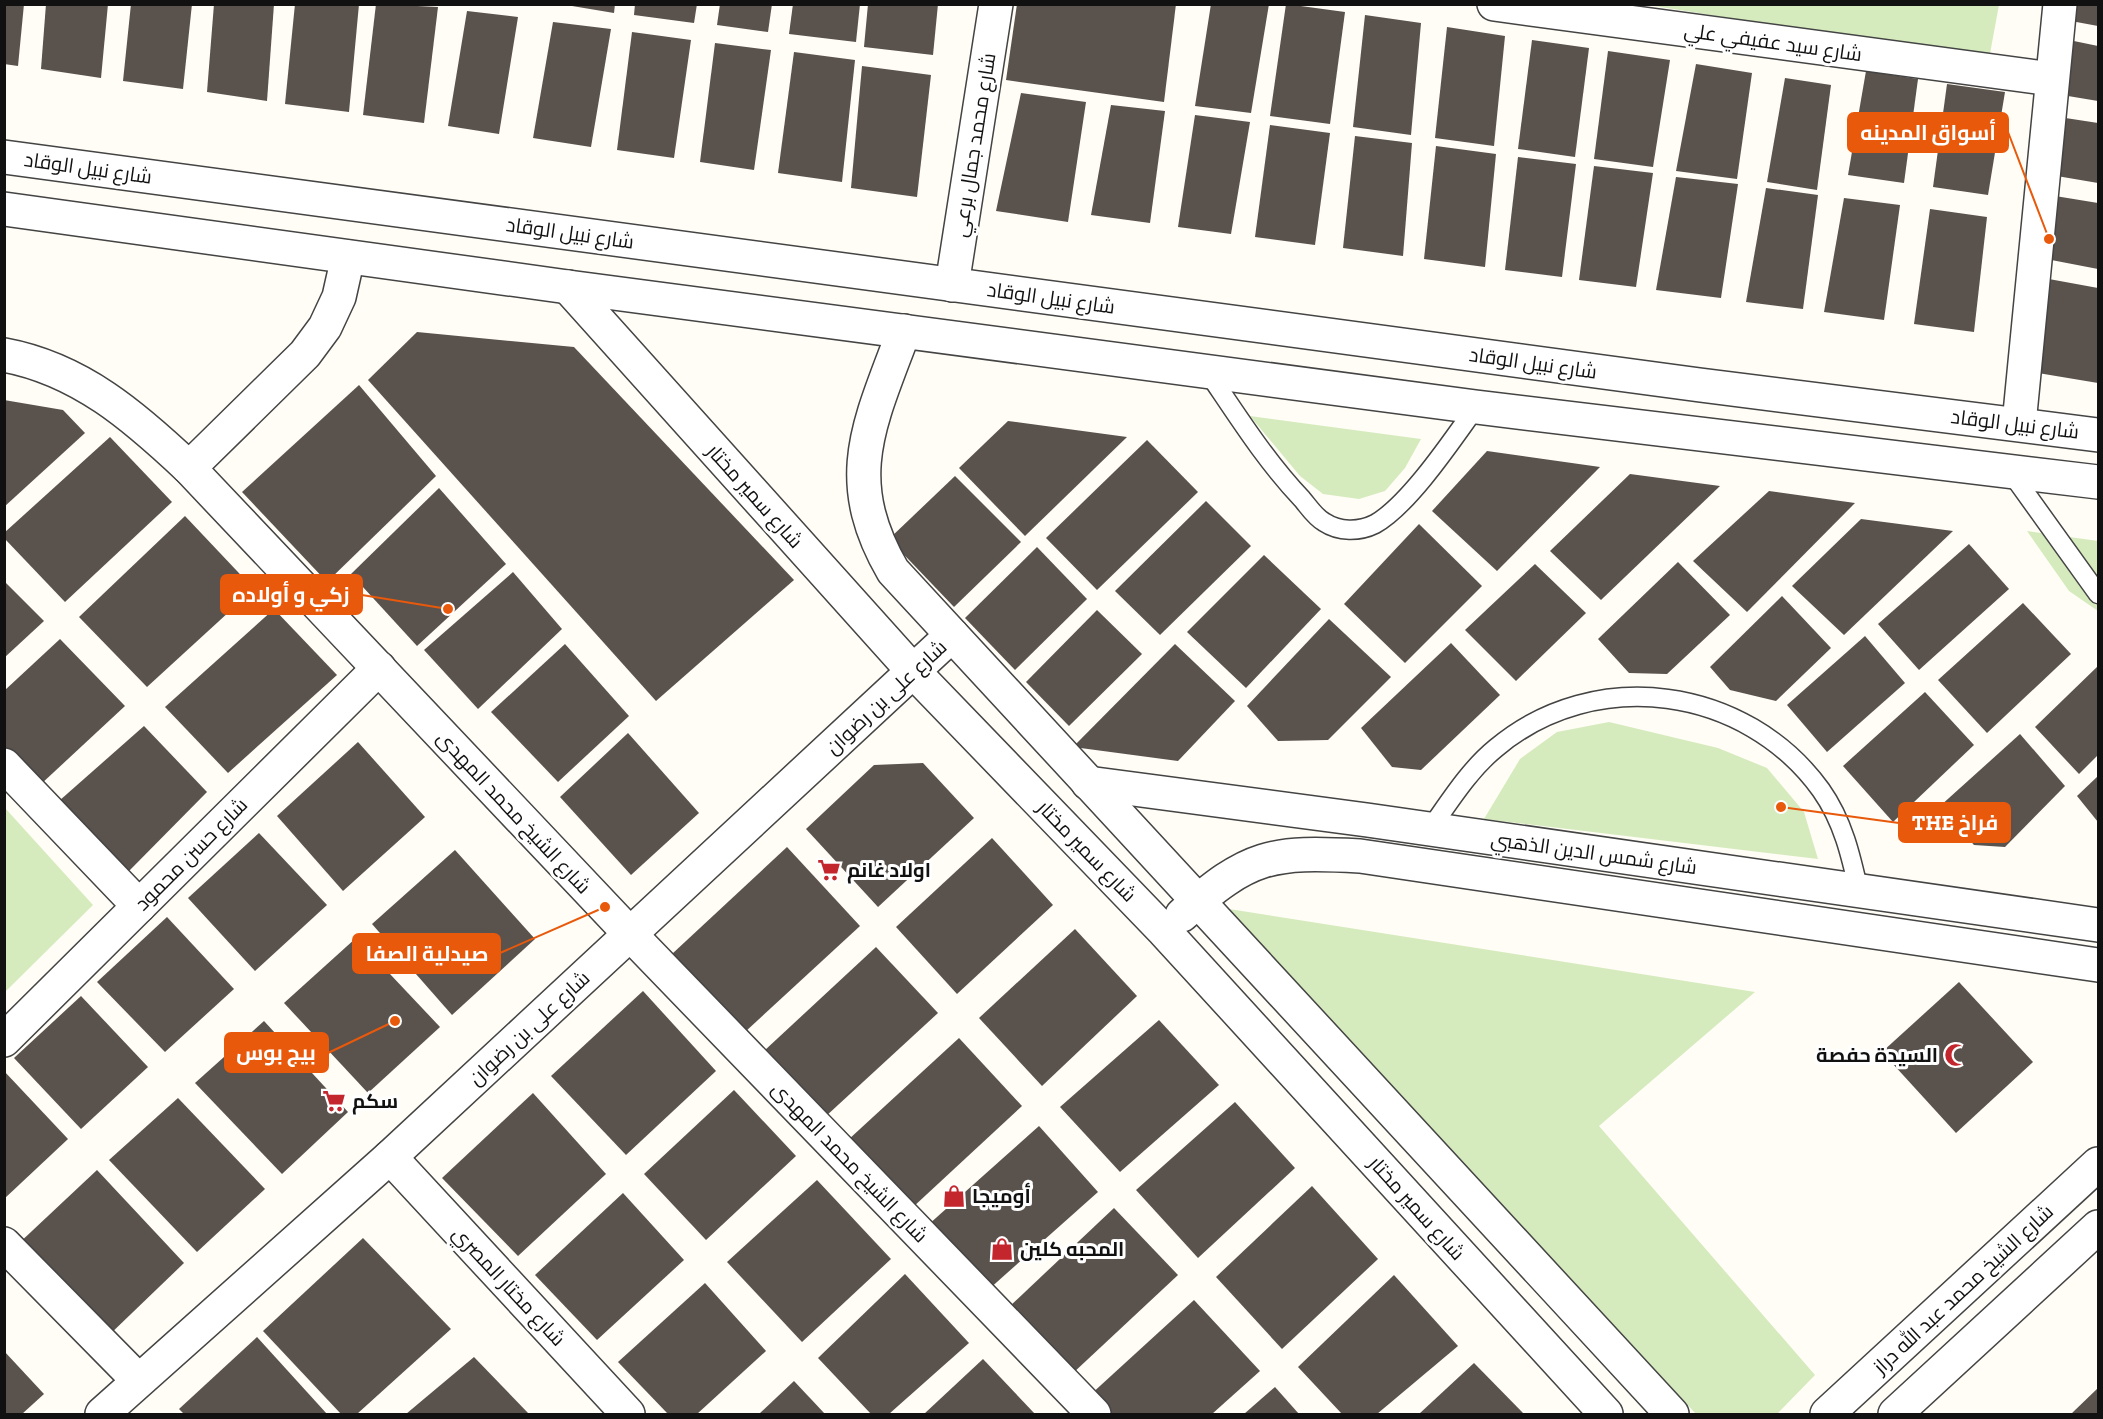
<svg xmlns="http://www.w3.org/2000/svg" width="2103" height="1419" font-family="'Zilla Slab',Cairo,serif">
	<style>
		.green { fill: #d5ebbd }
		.building { fill: #5a524d }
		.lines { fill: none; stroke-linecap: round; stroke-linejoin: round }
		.service-casing { stroke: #444; stroke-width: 21 }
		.minor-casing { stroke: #444; stroke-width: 36 }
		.tertiary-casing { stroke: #444; stroke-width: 36 }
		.service { stroke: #fff; stroke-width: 18 }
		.minor { stroke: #fff; stroke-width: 33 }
		.tertiary { stroke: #fff; stroke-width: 33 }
		.labels { text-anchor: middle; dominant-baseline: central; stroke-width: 6; stroke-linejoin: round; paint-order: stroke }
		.street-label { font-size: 20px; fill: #111; stroke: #fff }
		.poi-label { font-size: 20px; font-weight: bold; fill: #111; stroke: #fff; text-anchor: start }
		.leader { fill: none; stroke: #e8590c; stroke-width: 2 }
		.callout-dot { fill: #e8590c; stroke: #fff; stroke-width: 2 }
		.callout { fill: #e8590c; stroke: #e8590c; stroke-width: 2 }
		.callout-label { font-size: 21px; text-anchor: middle; font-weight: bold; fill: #fff }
	</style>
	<rect width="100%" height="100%" fill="#fffdf5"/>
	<!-- green -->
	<g class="green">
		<polygon points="1648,5 1999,5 1989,59"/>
		<polygon points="1250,416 1421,439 1405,468 1385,491 1359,499 1323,494 1300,476"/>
		<polygon points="2027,531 2098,541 2098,611 2069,591"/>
		<polygon points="1609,722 1718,748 1767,768 1804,812 1818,859 1484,819 1520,759 1557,732"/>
		<polygon points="5,808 93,905 5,992"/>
		<polygon points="1229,909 1755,992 1599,1126 1815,1375 1777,1414 1696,1414"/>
	</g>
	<!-- building -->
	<g class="building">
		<polygon points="4,4 24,4 18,66 4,64"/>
		<polygon points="46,4 108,4 101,78 41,69"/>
		<polygon points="131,4 192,4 183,89 123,81"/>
		<polygon points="214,4 274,4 267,101 207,92"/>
		<polygon points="295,4 359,4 349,112 285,104"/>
		<polygon points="376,4 438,7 424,123 363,115"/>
		<polygon points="560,4 615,4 614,13"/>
		<polygon points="635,4 697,4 694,23 634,15"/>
		<polygon points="720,4 772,4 768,32 717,25"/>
		<polygon points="793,4 860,4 856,42 789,34"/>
		<polygon points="868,4 938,4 933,55 864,47"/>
		<polygon points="1017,4 1176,4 1164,102 1006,80"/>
		<polygon points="1211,4 1269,4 1251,113 1195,106"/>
		<polygon points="1286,4 1345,12 1330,124 1270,116"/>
		<polygon points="2073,4 2098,4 2098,26 2071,21"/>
		<polygon points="467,11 518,17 499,134 448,126"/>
		<polygon points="1365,15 1421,23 1411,135 1353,127"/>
		<polygon points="553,22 611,29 591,147 533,138"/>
		<polygon points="1447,27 1505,36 1494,146 1435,138"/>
		<polygon points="632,32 691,40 674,158 617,150"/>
		<polygon points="1532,40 1589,48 1575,157 1518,149"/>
		<polygon points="2069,40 2098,46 2098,101 2062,95"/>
		<polygon points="715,43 771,50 754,170 700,162"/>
		<polygon points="1608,51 1670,60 1653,167 1594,159"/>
		<polygon points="794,52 855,60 842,182 778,173"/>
		<polygon points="1696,64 1752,73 1737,179 1676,171"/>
		<polygon points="862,66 931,75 917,197 851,188"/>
		<polygon points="1866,71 1918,79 1904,183 1848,175"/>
		<polygon points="1785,78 1831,85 1817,190 1767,182"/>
		<polygon points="1947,84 2005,92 1988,195 1933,187"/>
		<polygon points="1021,93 1086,102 1068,222 996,211"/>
		<polygon points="1111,105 1165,111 1150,223 1091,215"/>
		<polygon points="1195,115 1250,122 1231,234 1178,227"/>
		<polygon points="2059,117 2098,123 2098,183 2051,175"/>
		<polygon points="1270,125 1330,133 1315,245 1255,237"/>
		<polygon points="1355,136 1412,143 1403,256 1343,248"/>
		<polygon points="1436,146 1496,154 1485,267 1424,259"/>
		<polygon points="1518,157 1576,164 1562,277 1505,270"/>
		<polygon points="1594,166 1653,173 1636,287 1579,280"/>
		<polygon points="1676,177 1738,184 1721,298 1656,290"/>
		<polygon points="1766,188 1818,195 1803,309 1746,302"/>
		<polygon points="2049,195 2098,203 2098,269 2041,258"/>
		<polygon points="1844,198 1900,205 1884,320 1824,312"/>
		<polygon points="1930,209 1987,217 1974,332 1914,324"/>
		<polygon points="2038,277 2098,288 2098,383 2026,371"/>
		<polygon points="417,332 574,347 794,580 656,701 368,380"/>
		<polygon points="359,385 436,476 327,582 242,492"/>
		<polygon points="4,400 63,410 85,433 4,507"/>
		<polygon points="1008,421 1127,437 1025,536 959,468"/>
		<polygon points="110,437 172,502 65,602 4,538 4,533"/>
		<polygon points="1147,440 1198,492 1097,590 1046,538"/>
		<polygon points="1487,451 1600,467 1497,571 1432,511"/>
		<polygon points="1630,474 1720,486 1601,600 1550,551"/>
		<polygon points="955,476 1021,542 954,607 889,539"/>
		<polygon points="439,488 506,564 417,646 351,574"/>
		<polygon points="1769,491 1855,503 1747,612 1693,561"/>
		<polygon points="1206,501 1251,546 1160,635 1115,591"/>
		<polygon points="185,516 254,589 147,687 79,617"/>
		<polygon points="1861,519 1953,531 1844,635 1792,586"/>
		<polygon points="1419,524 1482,586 1405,663 1344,604"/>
		<polygon points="1969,544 2009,589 1919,670 1878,624"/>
		<polygon points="1037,547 1087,599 1015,670 965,618"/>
		<polygon points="1264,555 1321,609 1246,688 1187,632"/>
		<polygon points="1678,562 1730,615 1667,674 1629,673 1598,639"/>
		<polygon points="1535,564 1586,613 1516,681 1465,630"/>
		<polygon points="513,572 562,629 478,709 424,650"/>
		<polygon points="4,581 44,621 4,658"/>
		<polygon points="1782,596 1831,648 1776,701 1730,690 1710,667"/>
		<polygon points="2023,603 2071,654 1987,733 1938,680"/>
		<polygon points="274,609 337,675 228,773 165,707"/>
		<polygon points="1097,610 1142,654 1069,726 1026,682"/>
		<polygon points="1329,619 1391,677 1328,740 1278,741 1247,706"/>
		<polygon points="1865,636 1905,683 1827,752 1787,705"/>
		<polygon points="60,639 125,706 40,785 4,747 4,691"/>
		<polygon points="1451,643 1500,695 1421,770 1392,767 1361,728"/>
		<polygon points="565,644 629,716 558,782 491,712"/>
		<polygon points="1175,644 1235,701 1178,761 1073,747"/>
		<polygon points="2098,666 2098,755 2079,774 2035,727"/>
		<polygon points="1925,692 1974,745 1893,822 1843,766"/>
		<polygon points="144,726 207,792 128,872 59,801"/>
		<polygon points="628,733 699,813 631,875 560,797"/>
		<polygon points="2020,734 2065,786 2005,847 1974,845 1939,807"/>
		<polygon points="358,742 425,817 343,891 277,816"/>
		<polygon points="923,763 974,818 878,907 806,829 874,765"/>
		<polygon points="2098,776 2098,822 2077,796"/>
		<polygon points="259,833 327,905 255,971 188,898"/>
		<polygon points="992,838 1053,905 957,994 896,927"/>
		<polygon points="787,847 860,926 745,1032 672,954"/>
		<polygon points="455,850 535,939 452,1015 372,924"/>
		<polygon points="167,917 234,989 165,1052 97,982"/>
		<polygon points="1075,929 1137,996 1042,1086 979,1018"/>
		<polygon points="356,938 440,1027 368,1093 284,1003"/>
		<polygon points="876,947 938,1013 825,1117 764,1051"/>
		<polygon points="1959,982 2033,1062 1956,1133 1882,1052"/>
		<polygon points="643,991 716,1071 626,1155 551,1076"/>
		<polygon points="81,996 148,1067 81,1129 14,1058"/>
		<polygon points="1159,1020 1219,1085 1120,1172 1060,1107"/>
		<polygon points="264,1021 348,1112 282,1174 195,1083"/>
		<polygon points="959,1038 1022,1106 912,1208 848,1140"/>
		<polygon points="4,1071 68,1139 4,1199"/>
		<polygon points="734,1090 796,1156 706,1240 644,1174"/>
		<polygon points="533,1093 606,1174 518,1256 442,1178"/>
		<polygon points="178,1098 265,1189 197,1252 109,1160"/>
		<polygon points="1235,1102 1295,1168 1198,1258 1136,1190"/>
		<polygon points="1039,1126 1098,1192 988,1290 928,1225"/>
		<polygon points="97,1170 184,1263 105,1339 16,1246"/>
		<polygon points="817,1180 891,1259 802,1342 727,1262"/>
		<polygon points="1312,1186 1378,1259 1282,1349 1216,1277"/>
		<polygon points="623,1193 684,1260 597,1340 535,1275"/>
		<polygon points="1114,1208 1178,1275 1072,1374 1009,1307"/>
		<polygon points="363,1238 451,1329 357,1414 341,1414 263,1331"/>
		<polygon points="905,1274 969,1343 889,1414 871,1414 818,1358"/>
		<polygon points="1394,1275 1458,1346 1377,1414 1342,1414 1298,1367"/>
		<polygon points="705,1283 766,1351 697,1414 668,1414 618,1362"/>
		<polygon points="1194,1300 1260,1371 1212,1414 1106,1414 1089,1396"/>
		<polygon points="257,1337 327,1414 184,1414 179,1409"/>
		<polygon points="4,1351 44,1394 22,1414 4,1414"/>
		<polygon points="474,1357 529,1414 406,1414"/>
		<polygon points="983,1359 1035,1414 924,1414"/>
		<polygon points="1474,1363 1524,1414 1419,1414"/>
		<polygon points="794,1381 825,1414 759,1414"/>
		<polygon points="1275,1387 1299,1414 1244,1414"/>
		<polygon points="2098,1388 2098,1414 2071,1414"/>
	</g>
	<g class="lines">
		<!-- service casing -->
		<g class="service-casing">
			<g id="service">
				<path d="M1207 371C1237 415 1265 460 1302 499 1308 506 1315 517 1324 522 1339 532 1359 532 1375 524 1409 505 1453 439 1476 407"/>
				<polyline points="2009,470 2098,594"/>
				<path d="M1430 829C1450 801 1469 770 1496 748 1595 665 1746 686 1821 790 1843 821 1851 856 1859 892"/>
			</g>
		</g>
		<!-- minor casing -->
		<g class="minor-casing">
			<g id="minor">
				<polyline points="1494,4 2052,79"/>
				<polyline points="952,285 996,4"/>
				<polyline points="568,287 913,671 1164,931 1606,1414"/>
				<path d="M904 331C870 423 839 478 893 571L1672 1414"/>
				<path d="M4 355C80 369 135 417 189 468L630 934 1094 1414"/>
				<polyline points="2019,424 2060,4"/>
				<polyline points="189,468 305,354 325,327 339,297 348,257"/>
				<polyline points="4,765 139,906"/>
				<polyline points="1088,783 1367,820 2098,925"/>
				<path d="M1182 915C1249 855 1271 851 1360 856L2098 965"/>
				<polyline points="4,1040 379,668"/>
				<polyline points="390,1157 628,1414"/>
				<polyline points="4,1244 138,1380"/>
				<polyline points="102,1414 390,1157 952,635"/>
				<polyline points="1827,1414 2098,1164"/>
				<polyline points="1895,1414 2098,1227"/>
			</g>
		</g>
		<!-- tertiary casing -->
		<g class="tertiary-casing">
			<g id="tertiary">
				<polyline points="4,157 1700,385 2098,435"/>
				<polyline points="4,209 568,287 1476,407 2098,482"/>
			</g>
		</g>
		<!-- service -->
		<use href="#service" class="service"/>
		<!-- minor -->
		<use href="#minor" class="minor"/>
		<!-- tertiary -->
		<use href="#tertiary" class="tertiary"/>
	</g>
	<!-- icons -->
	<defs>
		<g id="supermarket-bare" transform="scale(1.8)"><path d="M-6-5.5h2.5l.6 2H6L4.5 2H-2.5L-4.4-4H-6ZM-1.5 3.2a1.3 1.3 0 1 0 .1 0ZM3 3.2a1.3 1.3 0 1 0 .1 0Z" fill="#c4262e" stroke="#fff" stroke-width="2.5" paint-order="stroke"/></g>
		<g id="mosque-bare" transform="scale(1.8)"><path d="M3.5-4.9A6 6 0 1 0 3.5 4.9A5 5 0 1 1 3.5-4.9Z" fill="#c4262e" stroke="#fff" stroke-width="2.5" paint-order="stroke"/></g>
		<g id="shop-bare" transform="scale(1.8)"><path d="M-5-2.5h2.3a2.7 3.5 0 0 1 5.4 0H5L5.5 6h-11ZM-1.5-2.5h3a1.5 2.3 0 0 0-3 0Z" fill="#c4262e" stroke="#fff" stroke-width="2.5" paint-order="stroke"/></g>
	</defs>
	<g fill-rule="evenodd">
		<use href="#supermarket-bare" x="829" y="870"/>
		<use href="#mosque-bare" x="1956" y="1055"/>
		<use href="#supermarket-bare" x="334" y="1101"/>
		<use href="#shop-bare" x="954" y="1196"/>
		<use href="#shop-bare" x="1002" y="1249"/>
	</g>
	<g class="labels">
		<!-- street labels -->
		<g class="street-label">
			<text transform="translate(1773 42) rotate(8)">شارع سيد عفيفي علي</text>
			<text transform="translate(974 145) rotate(-81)">شارع محمد جمال برعي</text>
			<text transform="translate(88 168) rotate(8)">شارع نبيل الوقاد</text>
			<text transform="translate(570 233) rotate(8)">شارع نبيل الوقاد</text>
			<text transform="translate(1051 298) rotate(8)">شارع نبيل الوقاد</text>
			<text transform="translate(1533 363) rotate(8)">شارع نبيل الوقاد</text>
			<text transform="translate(2015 424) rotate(7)">شارع نبيل الوقاد</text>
			<text transform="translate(755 496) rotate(48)">شارع سمير مختار</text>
			<text transform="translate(886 697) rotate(-43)">شارع على بن رضوان</text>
			<text transform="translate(514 812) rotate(47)">شارع الشيخ محمد المهدى</text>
			<text transform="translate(1087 851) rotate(46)">شارع سمير مختار</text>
			<text transform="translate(1594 853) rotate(8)">شارع شمس الدين الذهبي</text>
			<text transform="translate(191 854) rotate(-45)">شارع حسن محمود</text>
			<text transform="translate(529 1028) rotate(-43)">شارع على بن رضوان</text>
			<text transform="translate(850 1162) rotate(46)">شارع الشيخ محمد المهدى</text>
			<text transform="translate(1417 1208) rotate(48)">شارع سمير مختار</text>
			<text transform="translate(509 1286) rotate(47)">شارع مختار المصري</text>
			<text transform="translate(1963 1289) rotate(-43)">شارع الشيخ محمد عبد الله دراز</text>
		</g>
		<!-- poi labels -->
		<g class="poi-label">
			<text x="847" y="870">اولاد غانم</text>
			<text x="1938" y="1055" text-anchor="end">السيدة حفصة</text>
			<text x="352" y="1101">سكم</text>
			<text x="972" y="1196">أوميجا</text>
			<text x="1020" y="1249">المحبه كلين</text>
		</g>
	</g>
	<!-- callouts -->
	<path class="leader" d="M2049 239L2008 132M448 609L362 595M1781 807L1899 823M605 907L500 953M395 1021L328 1053"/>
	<g class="callout-dot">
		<circle cx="2049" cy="239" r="6"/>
		<circle cx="448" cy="609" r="6"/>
		<circle cx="1781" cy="807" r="6"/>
		<circle cx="605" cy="907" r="6"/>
		<circle cx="395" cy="1021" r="6"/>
	</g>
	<g class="callout">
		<rect x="1848" y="113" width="160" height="39" rx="6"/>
		<rect x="221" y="575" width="141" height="39" rx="6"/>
		<rect x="1899" y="803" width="111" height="39" rx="6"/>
		<rect x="353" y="934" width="147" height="39" rx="6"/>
		<rect x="225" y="1033" width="103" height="39" rx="6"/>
	</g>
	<g class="callout-label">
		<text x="1928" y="140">أسواق المدينه</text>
		<text x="291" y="602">زكي و أولاده</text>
		<text x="1955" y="830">THE فراخ</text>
		<text x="427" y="961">صيدلية الصفا</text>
		<text x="276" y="1060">بيج بوس</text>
	</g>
	<!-- border -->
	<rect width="2103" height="1419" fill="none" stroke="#111111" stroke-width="12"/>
</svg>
